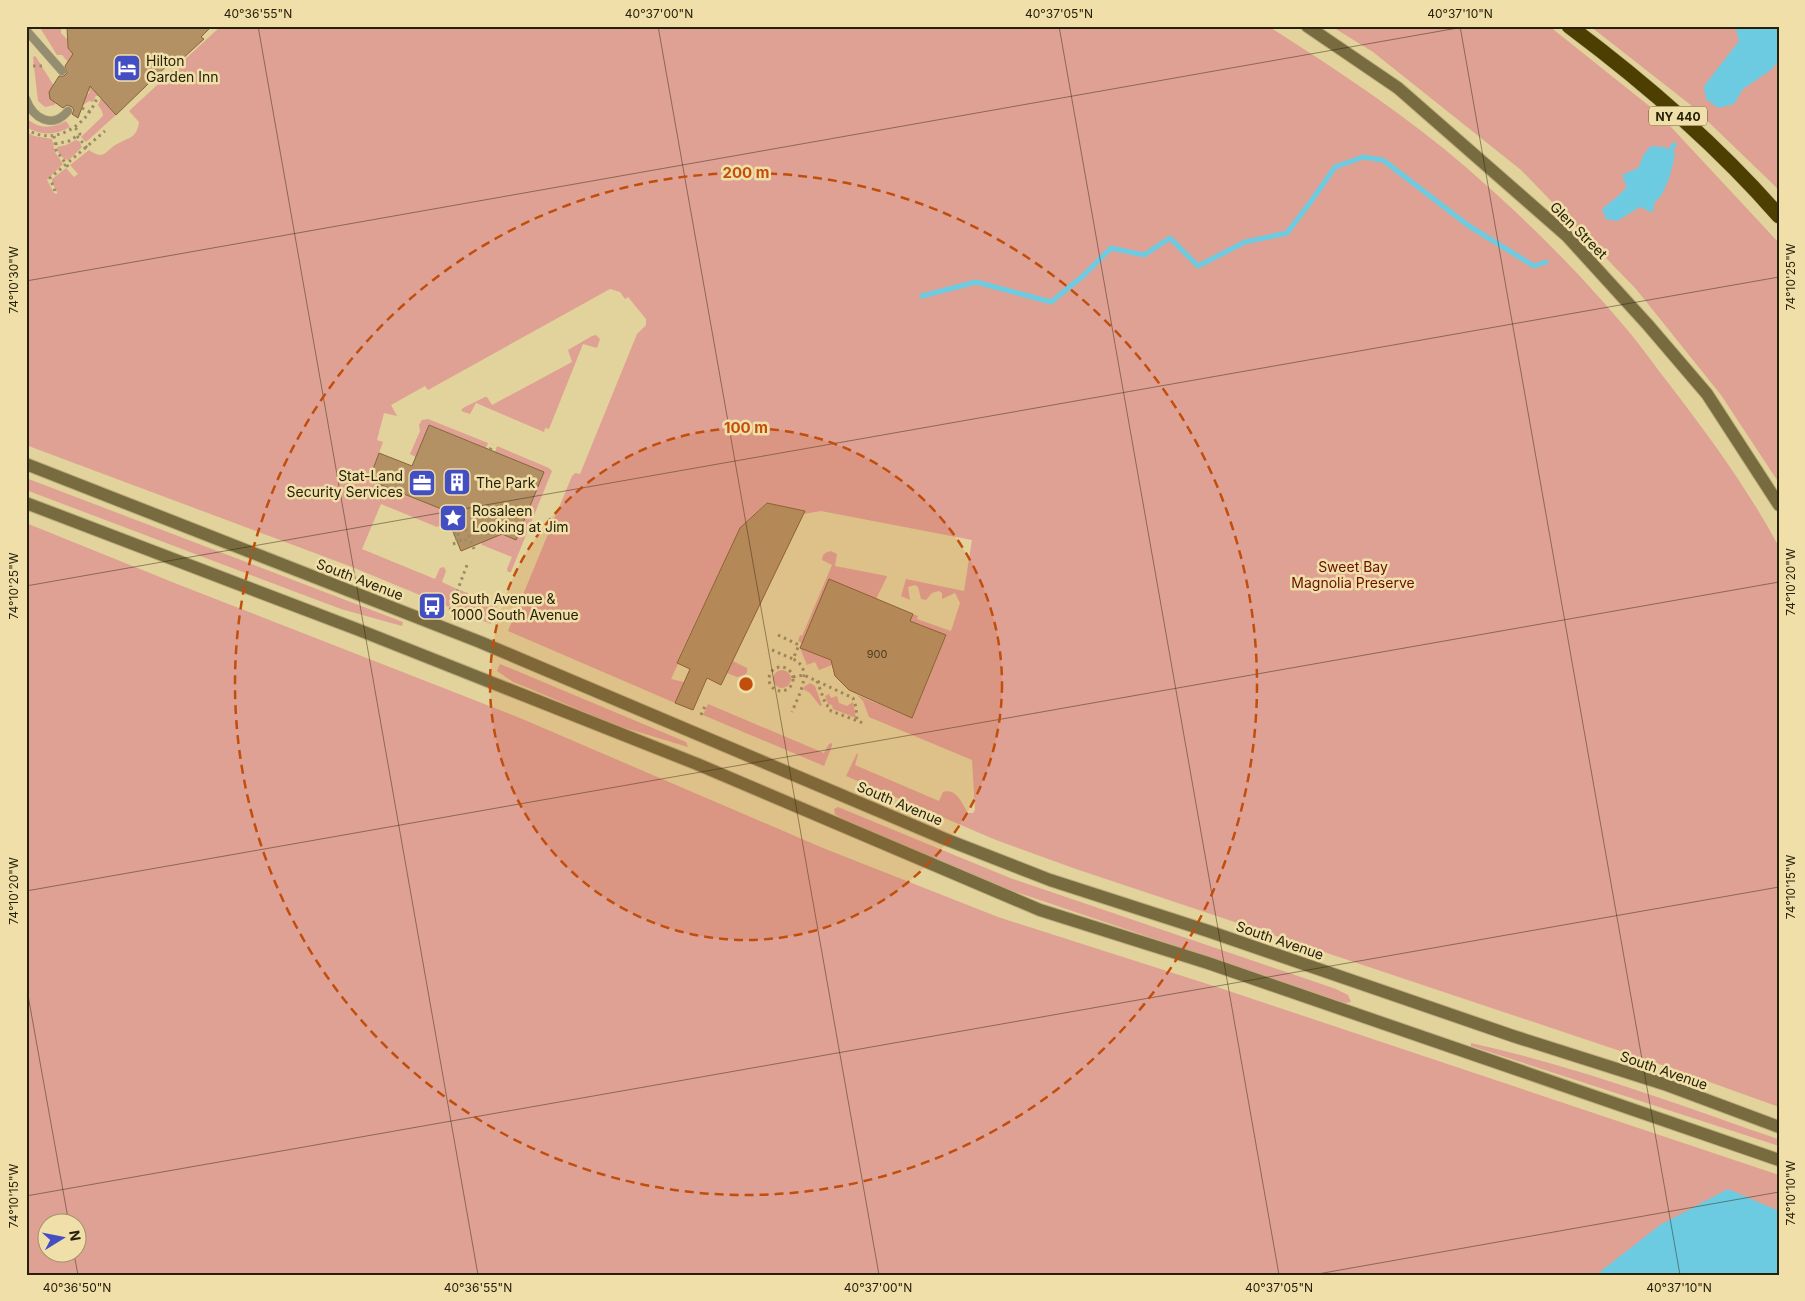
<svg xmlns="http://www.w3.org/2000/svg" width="1805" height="1301" font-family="Inter,sans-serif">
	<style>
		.green { fill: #dfa193; fill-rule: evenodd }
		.water { fill: #6ccbe0 }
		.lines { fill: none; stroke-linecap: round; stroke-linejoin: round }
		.stream { stroke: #6ccbe0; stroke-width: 5 }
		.building { fill: #b49164; stroke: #866539 }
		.lane-casing { stroke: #bdaf7e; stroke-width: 9 }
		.secondary-casing { stroke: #bdaf7e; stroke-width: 14 }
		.highway-casing { stroke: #bdaf7e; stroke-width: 16 }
		.path { stroke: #9a8d63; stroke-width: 3; stroke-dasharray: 2.5 4; stroke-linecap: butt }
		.lane { stroke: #958d70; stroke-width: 8 }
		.secondary { stroke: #786b3f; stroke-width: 12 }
		.highway { stroke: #4d3e01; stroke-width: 15 }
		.ticks { fill: none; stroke: #27210b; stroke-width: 1; stroke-opacity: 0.45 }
		.ring { fill: none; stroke: #c14e0c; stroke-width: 2.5; stroke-dasharray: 9 6 }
		.labels { text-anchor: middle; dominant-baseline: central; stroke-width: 5; stroke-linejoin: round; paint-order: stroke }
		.number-label { font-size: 11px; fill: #4a3d21 }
		.shield { fill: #f0dfa8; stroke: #635a3a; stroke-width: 1 }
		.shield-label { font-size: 12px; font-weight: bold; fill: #27210b }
		.poi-label { font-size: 14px; fill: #27210b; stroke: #f0dfa8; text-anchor: start }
		.street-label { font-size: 14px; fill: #27210b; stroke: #f0dfa8 }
		.park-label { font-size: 14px; fill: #680f00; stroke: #f0dfa8 }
		.centre { fill: #c14e0c; stroke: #f0dfa8; stroke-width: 2.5 }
		.ring-label { font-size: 15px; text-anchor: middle; font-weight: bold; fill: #c14e0c; stroke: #f0dfa8; stroke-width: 5; stroke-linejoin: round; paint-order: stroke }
		.neatline { fill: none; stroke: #27210b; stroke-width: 2 }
		.ticks-label { font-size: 12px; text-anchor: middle; fill: #27210b }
	</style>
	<rect width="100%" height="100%" fill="#e2d29b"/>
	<!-- green -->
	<g class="green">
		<polygon points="39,26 61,28 61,33 69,41 67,43 68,48 71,52 77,52 68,62 62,55 57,55"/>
		<path d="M221 26H1268C1337 70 1406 115 1468 169 1521 215 1572 265 1618 319 1636 339 1652 362 1669 384 1709 436 1748 489 1779 547V1107L1665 1066 1073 868 996 840 846 776 857 753 858 755 855 765 939 801 943 792C957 788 962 804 968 813H973L975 810 972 760 869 717 863 701 857 695 912 718 946 636 910 621 913 614 918 616 917 619 951 631 960 603 955 593 942 599V593L939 591 932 593 926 600 921 599 918 587 915 585 908 587 910 600 901 596 906 579 964 591 972 540 821 511 804 514 805 511 766 503 740 528 679 657 677 663 678 664 671 679 684 682 675 703 508 631 572 476 575 473 580 474 637 334 646 325V319L628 297 625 299 620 292 610 289 428 390 425 386 391 405 397 416 384 413 377 440 383 442 369 480 444 510 449 521 437 527 381 504 362 549 435 579 440 568 444 567 446 571 442 582 457 589 449 607 352 567 26 445V132L34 136 52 139 55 152 63 164 47 180 54 193 57 194V192L52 182V179L66 168 74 177 78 174 70 165 89 150C106 162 105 149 119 143 131 137 137 137 139 122L129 111Z"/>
		<polygon points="1331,26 1549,26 1658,113 1779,243 1779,483 1721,395 1636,289 1521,170 1373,52"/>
		<polygon points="1590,26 1779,26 1779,190 1692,106"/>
		<polygon points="34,56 36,57 54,86 57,100 54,105 45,107 38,101 33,58"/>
		<polygon points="81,76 97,93 93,102 89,101 83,105 84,98 90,92 80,81"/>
		<polygon points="101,98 116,115 86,142 81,137 103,116 102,111 98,105"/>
		<path d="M26 118C38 129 52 129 66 121L70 127C56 135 41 136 26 127Z"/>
		<polygon points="76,140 79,141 82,147 69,160 64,159 58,152 57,147 66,145"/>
		<polygon points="596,335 600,339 597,348 583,344 549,429 545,428 544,432 476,403 470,414 461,411 463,408 485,397 487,397 492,405 572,362 568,350 592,336"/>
		<polygon points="428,419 488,443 486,448 429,425 416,457 410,454 420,431 419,425 422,420"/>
		<polygon points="497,446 549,468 552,471 511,572 508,572 507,569 512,557 482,545 474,523 516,540 543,472 495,452"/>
		<polygon points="26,478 403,622 402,626 341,609 26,490"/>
		<path d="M26 523 177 584 520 718 823 848 998 917 1223 989 1779 1175V1275H26ZM48 1224H78V1254H48Z"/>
		<path d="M831 551 837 554 835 566 887 576 886 579 876 599 802 643 798 641 800 635 802 636 832 565 822 560C822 554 826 552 831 551Z"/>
		<polygon points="460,590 493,604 499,593 501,593 491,624 453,609"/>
		<polygon points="800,648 833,661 832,665 819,670 815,662 807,665"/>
		<polygon points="733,661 747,668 747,672 744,676 737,677 727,673"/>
		<polygon points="500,664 686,742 688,747 615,725 528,688 513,682 497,671"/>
		<circle cx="782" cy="679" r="9"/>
		<polygon points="810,683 815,686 822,705 820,706 810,693 803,689 805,686"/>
		<polygon points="829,694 831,698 837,696 839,703 847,706 853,702 856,718 833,709 832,705 828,704 825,696"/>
		<polygon points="708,704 824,753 829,744 832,743 832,746 824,766 703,715"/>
		<polygon points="838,807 1010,878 1336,989 1348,995 1351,1002 1345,1003 1004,888 847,822 835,814 834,809"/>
		<path d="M1471 1043C1576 1066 1677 1104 1778 1139L1779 1146 1471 1046Z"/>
	</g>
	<!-- water -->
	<g class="water">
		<polygon points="1735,26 1779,26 1779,60 1771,70 1743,89 1734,104 1718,108 1706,99 1704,86 1739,41"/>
		<path d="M1651 146 1665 147 1675 153C1673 166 1669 181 1663 192 1658 202 1654 198 1653 213L1640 207 1617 221 1606 219 1602 209 1618 196 1627 187 1622 175 1638 168 1644 154Z"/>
		<polygon points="1728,1189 1779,1211 1779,1275 1596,1275 1660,1225"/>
	</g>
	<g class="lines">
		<!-- stream -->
		<g class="stream">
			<polyline points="1667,155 1674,145"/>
			<polyline points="922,296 976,282 1051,302 1083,276 1111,248 1144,255 1170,238 1198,266 1245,242 1287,233 1312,200 1335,167 1363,157 1383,160 1469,226 1534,266 1546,262"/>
		</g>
	</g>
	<!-- building -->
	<g class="building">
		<polygon points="67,26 212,26 201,37 204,39 181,60 177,56 116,115 90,86 78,118 72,114 74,110 72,107 67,105 63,108 50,99 49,92 59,76 64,76 67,73 65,66 73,54 68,48"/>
		<polygon points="429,425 544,472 516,540 502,534 461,551 444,510 369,480 379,453 412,466"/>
		<polygon points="767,503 805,511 721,685 707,678 693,710 675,703 690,669 677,663 740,528"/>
		<polygon points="829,579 913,614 910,621 946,635 912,718 849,690 835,676 831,660 800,648"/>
	</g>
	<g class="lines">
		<!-- lane casing -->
		<g class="lane-casing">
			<g id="lane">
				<polyline points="26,30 62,71"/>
				<path d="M26 99C33 118 52 130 68 111"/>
			</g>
		</g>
		<!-- secondary casing -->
		<g class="secondary-casing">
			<g id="secondary">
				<polyline points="1307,26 1398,88 1567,236 1648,325 1707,394 1779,505"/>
				<polyline points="26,464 480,642 945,839 1050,880 1208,931 1513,1036 1664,1084 1779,1127"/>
				<polyline points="26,503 359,630 697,764 1040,910 1208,963 1779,1160"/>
			</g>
		</g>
		<!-- highway casing -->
		<g class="highway-casing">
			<path id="highway" d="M1569 26C1644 82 1717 145 1779 216"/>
		</g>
		<!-- path -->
		<g class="path">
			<polyline points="33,66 42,66"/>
			<polyline points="82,108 90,112"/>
			<path d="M26 129C55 148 89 124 98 95"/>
			<polyline points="54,136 56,150 69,168"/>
			<polyline points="77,136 87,148"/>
			<polyline points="55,144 69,141 80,134 73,125"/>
			<polyline points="55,191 50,178 105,131"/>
			<polyline points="490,450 493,444"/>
			<polyline points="461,517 474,549"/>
			<polyline points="453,544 458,542 452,527 455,526 461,542 470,538"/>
			<polyline points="450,610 467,565"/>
			<path d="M778 635 799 645 793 659C815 669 798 696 792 712"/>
			<polyline points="772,650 793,659"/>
			<circle cx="781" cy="679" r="12"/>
			<polyline points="793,677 804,675 853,698 856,707 857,721"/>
			<polyline points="817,681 826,705 830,707 831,711 863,723"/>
			<polyline points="701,715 706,704"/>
		</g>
		<!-- lane -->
		<use href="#lane" class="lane"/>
		<!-- secondary -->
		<use href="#secondary" class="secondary"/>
		<!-- highway -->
		<use href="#highway" class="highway"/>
	</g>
	<!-- ticks -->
	<path class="ticks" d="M258 26 478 1275M658 26 879 1275M1059 26 1279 1275M1460 26 1680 1275M26 281 1469 26M26 586 1779 277M26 891 1779 582M26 984 69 1224M26 1196 1779 887M74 1254 78 1275M1312 1275 1779 1192"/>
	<!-- distance rings -->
	<circle cx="746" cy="684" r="256" fill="#c14e0c" fill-opacity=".12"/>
	<g class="ring">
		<circle cx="746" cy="684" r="256"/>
		<circle cx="746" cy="684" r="511"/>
	</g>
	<!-- icons -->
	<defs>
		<g id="hotel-square" transform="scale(1.4375)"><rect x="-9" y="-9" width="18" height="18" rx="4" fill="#434ec2" stroke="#f0dfa8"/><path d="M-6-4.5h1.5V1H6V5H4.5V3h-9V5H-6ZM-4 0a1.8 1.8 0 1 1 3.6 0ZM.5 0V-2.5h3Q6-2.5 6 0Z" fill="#fff"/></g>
		<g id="building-square" transform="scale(1.4375)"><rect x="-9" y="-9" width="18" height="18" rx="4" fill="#434ec2" stroke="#f0dfa8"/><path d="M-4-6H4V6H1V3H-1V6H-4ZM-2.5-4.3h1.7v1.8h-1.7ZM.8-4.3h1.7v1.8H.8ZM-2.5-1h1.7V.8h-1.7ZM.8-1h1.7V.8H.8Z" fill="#fff"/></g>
		<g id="office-square" transform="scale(1.4375)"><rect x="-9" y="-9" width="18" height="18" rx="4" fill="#434ec2" stroke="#f0dfa8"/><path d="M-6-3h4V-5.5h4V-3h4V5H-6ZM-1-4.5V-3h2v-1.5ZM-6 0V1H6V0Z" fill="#fff"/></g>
		<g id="sight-square" transform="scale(1.4375)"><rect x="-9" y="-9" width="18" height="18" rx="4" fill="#434ec2" stroke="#f0dfa8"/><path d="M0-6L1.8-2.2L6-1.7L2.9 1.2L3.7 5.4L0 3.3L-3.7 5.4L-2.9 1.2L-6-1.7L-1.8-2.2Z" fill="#fff"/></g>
		<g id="bus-square" transform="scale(1.4375)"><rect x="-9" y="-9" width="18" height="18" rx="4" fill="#434ec2" stroke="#f0dfa8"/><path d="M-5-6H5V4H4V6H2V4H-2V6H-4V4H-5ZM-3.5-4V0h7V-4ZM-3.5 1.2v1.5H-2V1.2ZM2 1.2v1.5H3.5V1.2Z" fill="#fff"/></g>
	</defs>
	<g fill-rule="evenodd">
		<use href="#hotel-square" x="127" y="68"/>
		<use href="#building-square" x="457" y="482"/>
		<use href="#office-square" x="422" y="483"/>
		<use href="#sight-square" x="453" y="518"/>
		<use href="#bus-square" x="432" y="606"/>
	</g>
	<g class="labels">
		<!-- number labels -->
		<g class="number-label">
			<text x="877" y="654">900</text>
		</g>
		<!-- shield labels -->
		<rect class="shield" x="1649" y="106.5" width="58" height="19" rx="4"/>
		<g class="shield-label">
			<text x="1678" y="116">NY 440</text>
		</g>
		<!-- poi labels -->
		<g class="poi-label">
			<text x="146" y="60">Hilton<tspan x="146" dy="16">Garden Inn</tspan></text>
			<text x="403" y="475" text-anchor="end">Stat-Land<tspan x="403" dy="16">Security Services</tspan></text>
			<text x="476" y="482">The Park</text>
			<text x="472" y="510">Rosaleen<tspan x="472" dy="16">Looking at Jim</tspan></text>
			<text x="451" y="598">South Avenue &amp;<tspan x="451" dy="16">1000 South Avenue</tspan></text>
		</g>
		<!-- street labels -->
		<g class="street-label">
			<text transform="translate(1579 230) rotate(45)">Glen Street</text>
			<text transform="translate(360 579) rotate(21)">South Avenue</text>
			<text transform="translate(900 803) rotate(23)">South Avenue</text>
			<text transform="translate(1280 940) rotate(19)">South Avenue</text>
			<text transform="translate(1664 1070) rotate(19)">South Avenue</text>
		</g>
		<!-- park labels -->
		<g class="park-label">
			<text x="1353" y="566">Sweet Bay<tspan x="1353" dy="16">Magnolia Preserve</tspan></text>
		</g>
	</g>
	<circle cx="746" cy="684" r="8" class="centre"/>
	<g class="ring-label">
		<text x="746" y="178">200 m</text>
		<text x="746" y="433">100 m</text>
	</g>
	<!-- border -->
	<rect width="1805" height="1301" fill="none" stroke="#f0dfa8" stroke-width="55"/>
	<!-- north arrow -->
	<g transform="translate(62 1238) rotate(80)"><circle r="24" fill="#f0dfa8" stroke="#a09369"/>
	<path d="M0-4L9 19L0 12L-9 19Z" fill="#434ec2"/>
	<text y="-8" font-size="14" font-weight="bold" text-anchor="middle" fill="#27210b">N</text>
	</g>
	<rect x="28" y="28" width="1750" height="1246" class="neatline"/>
	<g class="ticks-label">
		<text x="258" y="18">40°36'55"N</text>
		<text x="659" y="18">40°37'00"N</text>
		<text x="1059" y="18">40°37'05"N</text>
		<text x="1460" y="18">40°37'10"N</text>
		<text transform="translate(1791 277) rotate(-90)" y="4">74°10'25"W</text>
		<text transform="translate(14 280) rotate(-90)" y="4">74°10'30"W</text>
		<text transform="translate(1791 582) rotate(-90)" y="4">74°10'20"W</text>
		<text transform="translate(14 586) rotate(-90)" y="4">74°10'25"W</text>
		<text transform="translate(1791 887) rotate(-90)" y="4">74°10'15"W</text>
		<text transform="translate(14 891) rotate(-90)" y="4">74°10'20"W</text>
		<text transform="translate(1791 1193) rotate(-90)" y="4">74°10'10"W</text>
		<text transform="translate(14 1196) rotate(-90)" y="4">74°10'15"W</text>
		<text x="77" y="1292">40°36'50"N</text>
		<text x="478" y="1292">40°36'55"N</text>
		<text x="878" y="1292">40°37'00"N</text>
		<text x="1279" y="1292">40°37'05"N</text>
		<text x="1679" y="1292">40°37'10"N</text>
	</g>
</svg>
